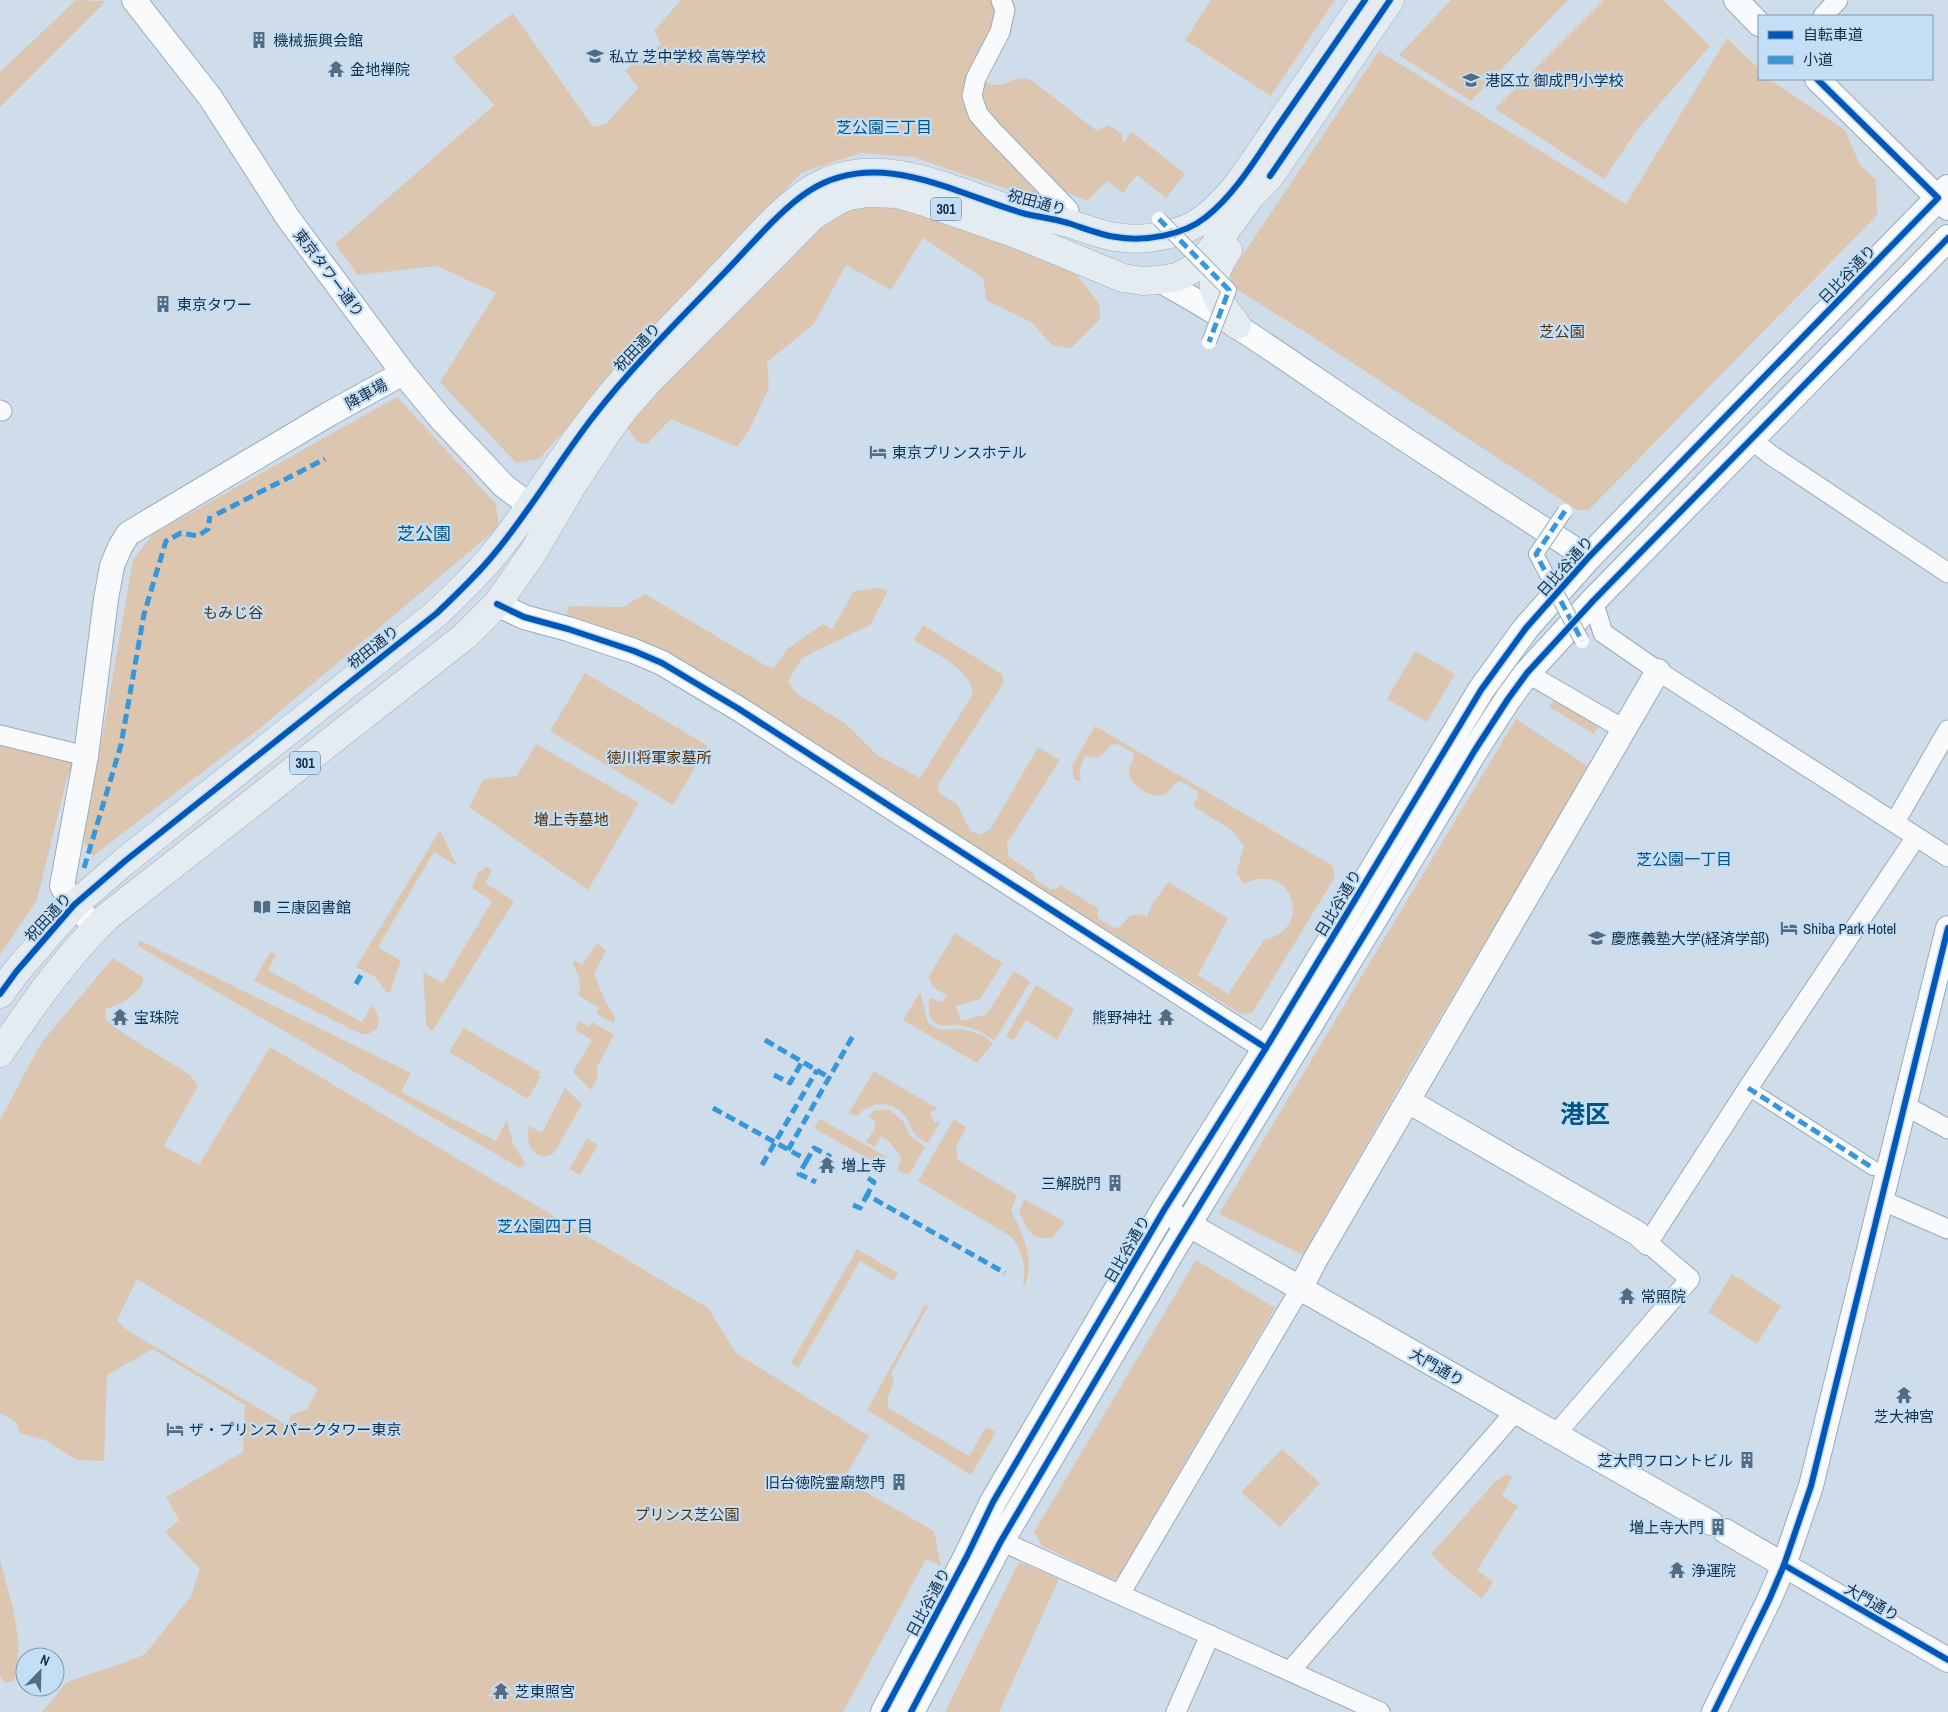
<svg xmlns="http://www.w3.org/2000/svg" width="1948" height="1712" font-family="'Archivo Narrow','Noto Sans JP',sans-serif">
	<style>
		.green { fill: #ddc6b0; fill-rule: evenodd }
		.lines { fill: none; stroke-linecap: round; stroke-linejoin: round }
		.pedestrian-casing { stroke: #97abbc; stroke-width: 16 }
		.minor-casing { stroke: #97abbc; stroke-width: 21 }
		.tertiary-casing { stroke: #97abbc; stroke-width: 26 }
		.secondary-casing { stroke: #97abbc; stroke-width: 28 }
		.primary-casing { stroke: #9daebc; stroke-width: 29 }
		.pedestrian { stroke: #f8fafc; stroke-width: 14 }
		.minor { stroke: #f8fafc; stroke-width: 19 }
		.tertiary { stroke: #f8fafc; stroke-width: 24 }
		.secondary { stroke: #f8fafc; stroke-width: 26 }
		.primary { stroke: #e4ebf1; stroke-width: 28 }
		.pedestrian-bridge-casing { stroke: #97abbc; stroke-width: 16; stroke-linecap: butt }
		.pedestrian-bridge { stroke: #f8fafc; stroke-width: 14 }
		.quiet { stroke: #3897db; stroke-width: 5; stroke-dasharray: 10 5; stroke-linecap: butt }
		.cycleway-casing { stroke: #c4def6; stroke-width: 9 }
		.cycleway { stroke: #0057b8; stroke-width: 6 }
		.labels { text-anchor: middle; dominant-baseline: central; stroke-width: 4.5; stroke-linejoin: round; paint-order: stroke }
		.shield { fill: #c4def6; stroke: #48647b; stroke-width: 1 }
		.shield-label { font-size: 14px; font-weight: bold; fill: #132f46 }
		.poi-label { font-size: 15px; fill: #132f46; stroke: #c4def6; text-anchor: start }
		.street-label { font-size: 15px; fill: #132f46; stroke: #c4def6 }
		.park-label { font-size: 15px; fill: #52310d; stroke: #c4def6 }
		.neighbourhood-label { font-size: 16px; fill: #035487; stroke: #c4def6 }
		.quarter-label { font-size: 18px; fill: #035487; stroke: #c4def6 }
		.town-label { font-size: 25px; font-weight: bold; fill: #035487; stroke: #c4def6 }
	</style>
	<rect width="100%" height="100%" fill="#cfddeb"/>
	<!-- green -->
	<g class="green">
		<polygon points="76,0 106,1 0,107 0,72"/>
		<path d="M681 0H1001L977 77C983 80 989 85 996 85 1011 85 1011 75 1031 80L1097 131 1109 125 1122 134 1123 143 1132 132 1185 174 1166 198 1137 175 1123 193 1107 181 1087 201 1066 192 1048 187 1069 210 913 157 861 153 801 173 702 277 539 459 516 463 440 382 496 293 437 266 358 275 335 244 494 105 452 58 513 13 593 127 606 124 638 88 625 70 661 44 654 31Z"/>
		<polygon points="1211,0 1335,0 1271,96 1185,40"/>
		<polygon points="1451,0 1568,0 1471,101 1399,55"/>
		<polygon points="1604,0 1663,0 1710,46 1637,130 1604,179 1495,109"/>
		<polygon points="1727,38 1759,69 1759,79 1769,79 1845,130 1860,165 1876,180 1877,215 1589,510 1577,510 1302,330 1231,286 1230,274 1379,51 1626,204"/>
		<polygon points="882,199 1070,267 1099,303 1100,319 1071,348 1053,346 1031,322 986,300 983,278 923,238 891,290 846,265 814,324 767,362 769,388 749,430 737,447 671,419 647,444 638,442 623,422 844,203"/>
		<polygon points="397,397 496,504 499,527 260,728 93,856 84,841 133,560 153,534"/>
		<path d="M879 588 888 591 870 625 802 658 788 681 796 693 846 724 877 755 920 778 973 694C970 668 935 654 914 640L923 625 1002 674 1004 682 938 785 939 793 957 804 970 831 981 835 991 828 1038 747 1060 760 1007 843 1008 856 1034 874 1035 879 1050 889H1057L1060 885 1099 909 1097 913 1098 918 1113 928 1120 927 1129 916 1139 914 1147 917 1151 906 1168 882 1228 918 1198 975 1228 994 1264 940C1316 929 1291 859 1244 884L1236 873 1244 847 1233 831 1193 806 1199 795 1197 791 1182 782H1176C1173 786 1169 792 1165 794 1153 800 1129 786 1129 772 1128 767 1132 762 1134 758L1133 753 1118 744 1111 745C1103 755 1098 760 1085 756 1081 765 1077 774 1082 782L1074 779 1072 766 1095 726 1333 866 1335 877 1252 1013 1241 1014 680 663 565 618 569 606 623 607 645 594 765 665 774 668 787 649 823 624 832 629 854 591Z"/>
		<polygon points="1415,651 1455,674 1427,722 1387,699"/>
		<polygon points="585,673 708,746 673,805 550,731"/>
		<polygon points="1554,700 1598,727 1594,734 1549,707"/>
		<polygon points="1516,719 1589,767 1410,1068 1303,1255 1219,1214"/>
		<polygon points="0,735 79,753 67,778 37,900 0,955"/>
		<polygon points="536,744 639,803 588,890 469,807 484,779 517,776"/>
		<polygon points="440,830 457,866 434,852 378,947 401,961 390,992 387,993 375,977 356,967"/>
		<polygon points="486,867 492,870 485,883 514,901 432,1032 426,1024 423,972 443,983 492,901 472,888 478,873"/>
		<path d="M955 933 1002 963 995 976 980 999 956 1006 961 1021 987 1014 1014 971 1030 982 994 1041C982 1031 970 1026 955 1025 950 1024 943 1027 939 1025 928 1022 927 1007 930 998L942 1002 947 996 932 986 929 976Z"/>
		<polygon points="139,940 411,1073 401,1092 496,1141 507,1120 513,1144 525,1163 520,1168 138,946"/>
		<path d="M597 943 606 951 594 973 605 1001 614 1015 615 1020 614 1023 596 1014 599 1008 578 995C583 984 577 973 573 963L575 960 582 965Z"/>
		<polygon points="270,952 276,955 268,970 362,1022 373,1004 379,1019 377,1029 368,1034 361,1034 254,981"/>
		<path d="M113 958 144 978 140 988 124 1002 106 1009 105 1019 123 1033 190 1075 198 1086 164 1146 199 1165 270 1047 708 1308 736 1353 869 1436 844 1478 862 1490 934 1531 941 1566 926 1559 843 1712H42L67 1682 123 1663 145 1654 191 1596 200 1569 165 1532 179 1520 166 1497 243 1452 245 1405 153 1349 107 1375 104 1461 77 1460 45 1440 20 1433 17 1423 0 1413V1120L41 1043ZM137 1279 318 1389 307 1409 291 1415 287 1425 127 1330 117 1320Z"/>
		<polygon points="1036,985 1074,1009 1057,1040 1026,1020 1014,1040 1006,1036"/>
		<path d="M920 992 928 1023 940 1030 960 1029 974 1032 984 1036 993 1043C988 1052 981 1055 977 1063L903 1020Z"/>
		<polygon points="579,1021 590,1027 592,1022 614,1035 597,1067 597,1079 591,1090 573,1072 592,1040 575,1030"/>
		<polygon points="464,1028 540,1072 538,1075 541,1076 528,1099 449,1052"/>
		<path d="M874 1071 938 1109 930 1112 934 1123 941 1121 928 1143C923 1140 917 1138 915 1134 911 1129 909 1121 905 1116 891 1100 871 1101 857 1116L848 1114Z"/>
		<path d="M565 1088 582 1104 554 1153C535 1164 524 1143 529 1126L542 1133Z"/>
		<polygon points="875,1110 889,1110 903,1121 910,1136 925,1147 909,1175 897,1170 901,1158 890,1142 881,1136 875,1147 866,1142 875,1128 875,1122 869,1115"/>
		<polygon points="820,1119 887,1157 881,1166 814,1128"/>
		<path d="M954 1119 966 1127 956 1148 958 1160 1017 1195 1011 1210C1023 1235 1036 1261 1024 1287L1023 1286C1027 1269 1022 1252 1012 1237L918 1181Z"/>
		<polygon points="587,1139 598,1145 580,1175 569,1169"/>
		<path d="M1024 1199 1065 1222 1052 1238C1029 1240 1029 1231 1019 1212Z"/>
		<polygon points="857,1249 898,1273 893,1281 860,1261 798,1368 791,1363"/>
		<polygon points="1196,1260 1275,1308 1118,1577 1113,1580 1042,1546 1034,1532"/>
		<polygon points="1732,1274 1781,1306 1757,1344 1708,1312"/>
		<polygon points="925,1305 928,1306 891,1374 894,1381 888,1397 888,1408 969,1456 986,1427 996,1432 971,1475 867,1410"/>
		<polygon points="1282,1449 1320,1483 1280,1527 1241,1492"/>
		<polygon points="1507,1474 1512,1477 1502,1496 1518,1506 1477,1570 1493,1582 1482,1599 1446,1569 1431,1554 1495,1482"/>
		<path d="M0 1560C9 1596 28 1647 13 1681L5 1683 0 1677Z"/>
		<polygon points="1019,1562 1059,1579 999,1712 945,1712"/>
	</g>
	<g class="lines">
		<!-- pedestrian casing -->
		<g class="pedestrian-casing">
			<polyline id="pedestrian" points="1748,1088 1873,1168"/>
		</g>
		<!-- minor casing -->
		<g class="minor-casing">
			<g id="minor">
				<polyline points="1001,0 1005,10 1000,32 976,78 972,96 978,114 991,129 1069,210 1067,223"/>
				<polyline points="1823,16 1838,0"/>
				<polyline points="0,410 2,411"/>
				<polyline points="1752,440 1771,455 1948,573"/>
				<polyline points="1593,601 1603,633 1658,671 1948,857"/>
				<polyline points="1527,673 1625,730"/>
				<polyline points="0,735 86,756"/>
				<polyline points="1895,822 1948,730"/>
				<polyline points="1904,1105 1948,1129"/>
				<polyline points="1881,1200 1948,1229"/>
				<polyline points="1555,1435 1690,1279 1648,1243 1748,1088 1916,837"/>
				<polyline points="1001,1541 1380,1712"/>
				<polyline points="1120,1594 1300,1289"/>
				<polyline points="1290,1671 1515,1412"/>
				<polyline points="1176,1712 1210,1635"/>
			</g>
		</g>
		<!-- tertiary casing -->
		<g class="tertiary-casing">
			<g id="tertiary">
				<polyline points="134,0 210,97 288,218 403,373 441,419 504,486 545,517"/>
				<polyline points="1736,0 1759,24"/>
				<polyline points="1817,79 1948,208"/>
				<path d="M1159 280C1239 323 1312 378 1388 428 1454 472 1521 514 1588 558"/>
				<polyline points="497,604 524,617 568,629 634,651 662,663 739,709 1266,1048"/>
				<polyline points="97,928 74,905 62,886 86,756 106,599 112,566 120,547 128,534 141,526 329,414 403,373"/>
				<polyline points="1408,1101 1637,1233 1648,1243"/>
				<polyline points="1172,1215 1711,1523"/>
				<polyline points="1300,1289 1315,1260 1658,671"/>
				<polyline points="1725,1531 1948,1660"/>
				<polyline points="1714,1712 1769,1600 1784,1565 1811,1486 1948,928"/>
			</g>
		</g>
		<!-- secondary casing -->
		<g class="secondary-casing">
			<g id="secondary">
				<polyline points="884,1712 967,1556 993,1502 1164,1210 1266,1048 1481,690 1526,628 1588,558 1948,188"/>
				<polyline points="911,1712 1001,1541 1170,1254 1377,914 1475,750 1508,699 1527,673 1593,601 1948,238"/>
			</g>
		</g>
		<!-- primary casing -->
		<g class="primary-casing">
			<g id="primary">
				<path d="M1228 250C1204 286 1213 294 1237 325"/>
				<path d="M0 994 16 972 74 905 125 861 437 613C457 594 477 575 494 554 530 511 559 461 593 417 634 364 682 317 728 269 752 244 781 209 809 191 879 146 957 195 1026 214 1040 217 1054 219 1068 223 1084 228 1100 235 1116 237 1145 242 1184 235 1206 217 1235 194 1255 160 1276 129 1306 86 1335 43 1365 0"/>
				<path d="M0 1053C33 1004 65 958 108 916L465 636 497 604 532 554 572 486 610 428 625 408 648 382 814 215 835 202 849 196 867 193 898 194 925 202 1019 235 1123 278 1143 281 1159 280 1177 277 1191 270 1205 258 1251 196 1270 176 1390 0"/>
			</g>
		</g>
		<!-- pedestrian -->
		<use href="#pedestrian" class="pedestrian"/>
		<!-- minor -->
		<use href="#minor" class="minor"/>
		<!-- tertiary -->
		<use href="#tertiary" class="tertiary"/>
		<!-- secondary -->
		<use href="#secondary" class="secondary"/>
		<!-- primary -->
		<use href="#primary" class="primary"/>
		<!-- pedestrian-bridge casing -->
		<g class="pedestrian-bridge-casing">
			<g id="pedestrian-bridge">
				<polyline points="1159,219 1229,290 1209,342"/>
				<polyline points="1565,511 1536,554 1582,641"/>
			</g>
		</g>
		<!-- pedestrian-bridge -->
		<use href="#pedestrian-bridge" class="pedestrian-bridge"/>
		<!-- quiet -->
		<g class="quiet">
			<polyline points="1159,219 1229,290 1209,342"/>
			<polyline points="1565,511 1536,554 1582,641"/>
			<polyline points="217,514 325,459"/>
			<polyline points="84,868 121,745 144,614 166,541 181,533 198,536 208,529 210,516"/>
			<polyline points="356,984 361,975"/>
			<polyline points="765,1040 830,1078"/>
			<polyline points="774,1075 790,1083 802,1062"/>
			<polyline points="1748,1088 1873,1168"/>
			<polyline points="713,1108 807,1160 814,1148 831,1157"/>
			<polyline points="788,1150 854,1034"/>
			<polyline points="807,1160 799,1174 816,1182"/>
			<polyline points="762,1165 817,1070"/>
			<polyline points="868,1178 874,1182 867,1195 1005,1273"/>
			<polyline points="853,1205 860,1208 867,1195"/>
		</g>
		<!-- cycleway casing -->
		<g class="cycleway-casing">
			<g id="cycleway">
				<polyline points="1270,176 1390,0"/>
				<polyline points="497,604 524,617 568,629 634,651 662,663 739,709 1266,1048"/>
				<path d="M0 994 16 972 74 905 125 861 437 613C457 594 477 575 494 554 530 511 559 461 593 417 634 364 682 317 728 269 752 244 781 209 809 191 879 146 957 195 1026 214 1040 217 1054 219 1068 223 1084 228 1100 235 1116 237 1145 242 1184 235 1206 217 1235 194 1255 160 1276 129 1306 86 1335 43 1365 0"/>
				<polyline points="1784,1565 1948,1660"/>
				<polyline points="884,1712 967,1556 993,1502 1164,1210 1266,1048 1481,690 1526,628 1588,558 1938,198 1817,79"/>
				<polyline points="911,1712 1001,1541 1170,1254 1377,914 1475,750 1508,699 1527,673 1593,601 1948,238"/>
				<polyline points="1714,1712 1769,1600 1784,1565 1811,1486 1948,928"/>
			</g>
		</g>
		<!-- cycleway -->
		<use href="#cycleway" class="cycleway"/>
	</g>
	<!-- icons -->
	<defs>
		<g id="building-bare" transform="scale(1.35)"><path d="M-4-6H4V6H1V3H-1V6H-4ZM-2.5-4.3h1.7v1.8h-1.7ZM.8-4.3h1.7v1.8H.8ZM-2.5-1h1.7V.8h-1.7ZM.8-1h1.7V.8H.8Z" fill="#556c80" stroke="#c4def6" stroke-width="2.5" paint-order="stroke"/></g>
		<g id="school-bare" transform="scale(1.35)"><path d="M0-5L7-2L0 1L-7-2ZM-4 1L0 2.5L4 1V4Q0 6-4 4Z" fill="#556c80" stroke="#c4def6" stroke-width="2.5" paint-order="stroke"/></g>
		<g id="temple-bare" transform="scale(1.35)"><path d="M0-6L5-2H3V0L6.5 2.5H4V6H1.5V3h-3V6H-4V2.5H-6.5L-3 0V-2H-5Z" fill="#556c80" stroke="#c4def6" stroke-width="2.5" paint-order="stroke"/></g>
		<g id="hotel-bare" transform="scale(1.35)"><path d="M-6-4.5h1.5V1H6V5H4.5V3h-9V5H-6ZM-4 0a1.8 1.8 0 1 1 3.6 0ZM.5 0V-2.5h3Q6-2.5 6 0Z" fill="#556c80" stroke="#c4def6" stroke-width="2.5" paint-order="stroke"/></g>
		<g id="library-bare" transform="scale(1.35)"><path d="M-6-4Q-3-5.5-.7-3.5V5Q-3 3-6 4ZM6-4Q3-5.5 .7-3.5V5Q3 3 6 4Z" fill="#556c80" stroke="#c4def6" stroke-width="2.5" paint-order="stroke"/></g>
		<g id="university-bare" transform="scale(1.35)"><path d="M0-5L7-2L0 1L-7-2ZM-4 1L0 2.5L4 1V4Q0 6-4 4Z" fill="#556c80" stroke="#c4def6" stroke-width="2.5" paint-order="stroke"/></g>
	</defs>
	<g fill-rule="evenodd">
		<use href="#building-bare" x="259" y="40"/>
		<use href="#school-bare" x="595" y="56"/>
		<use href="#temple-bare" x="336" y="69"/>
		<use href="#school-bare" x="1471" y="80"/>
		<use href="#building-bare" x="163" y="304"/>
		<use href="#hotel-bare" x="878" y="452"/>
		<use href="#library-bare" x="262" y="907"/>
		<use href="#hotel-bare" x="1789" y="928"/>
		<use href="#university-bare" x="1597" y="938"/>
		<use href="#temple-bare" x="120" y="1017"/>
		<use href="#temple-bare" x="1166" y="1017"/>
		<use href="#temple-bare" x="827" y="1165"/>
		<use href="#building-bare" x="1115" y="1183"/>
		<use href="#temple-bare" x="1627" y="1296"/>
		<use href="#temple-bare" x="1904" y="1395"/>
		<use href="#hotel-bare" x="175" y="1429"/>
		<use href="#building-bare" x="1747" y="1460"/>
		<use href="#building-bare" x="899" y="1482"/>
		<use href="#building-bare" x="1718" y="1527"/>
		<use href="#temple-bare" x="1677" y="1570"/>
		<use href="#temple-bare" x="501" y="1691"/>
	</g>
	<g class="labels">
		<!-- shield labels -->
		<g class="shield">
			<rect x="931" y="197.5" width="30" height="23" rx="4"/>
			<rect x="290" y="751.5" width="30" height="23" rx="4"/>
		</g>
		<g class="shield-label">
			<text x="946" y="209">301</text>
			<text x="305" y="763">301</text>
		</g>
		<!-- poi labels -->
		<g class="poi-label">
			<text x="273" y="40">機械振興会館</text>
			<text x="609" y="56">私立 芝中学校 高等学校</text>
			<text x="350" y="69">金地禅院</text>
			<text x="1485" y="80">港区立 御成門小学校</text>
			<text x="177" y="304">東京タワー</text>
			<text x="892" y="452">東京プリンスホテル</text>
			<text x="276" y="907">三康図書館</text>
			<text x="1803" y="928">Shiba Park Hotel</text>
			<text x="1611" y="938">慶應義塾大学(経済学部)</text>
			<text x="134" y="1017">宝珠院</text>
			<text x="1152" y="1017" text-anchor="end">熊野神社</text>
			<text x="841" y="1165">増上寺</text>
			<text x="1101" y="1183" text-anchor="end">三解脱門</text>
			<text x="1641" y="1296">常照院</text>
			<text x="1904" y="1416" text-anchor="middle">芝大神宮</text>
			<text x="189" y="1429">ザ・プリンス パークタワー東京</text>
			<text x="1733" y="1460" text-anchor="end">芝大門フロントビル</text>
			<text x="885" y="1482" text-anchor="end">旧台徳院霊廟惣門</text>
			<text x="1704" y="1527" text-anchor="end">増上寺大門</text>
			<text x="1691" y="1570">浄運院</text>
			<text x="515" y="1691">芝東照宮</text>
		</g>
		<!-- street labels -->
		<g class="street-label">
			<text transform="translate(1037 202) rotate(15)">祝田通り</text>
			<text transform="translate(329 273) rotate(53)">東京タワー通り</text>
			<text transform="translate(1847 274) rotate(-46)">日比谷通り</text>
			<text transform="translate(637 347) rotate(-47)">祝田通り</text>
			<text transform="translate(366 394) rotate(-29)">降車場</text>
			<text transform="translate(1565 566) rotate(-48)">日比谷通り</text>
			<text transform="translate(373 647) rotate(-38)">祝田通り</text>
			<text transform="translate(1338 903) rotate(-59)">日比谷通り</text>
			<text transform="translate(48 917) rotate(-47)">祝田通り</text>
			<text transform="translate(1127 1249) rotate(-60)">日比谷通り</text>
			<text transform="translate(1437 1367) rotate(30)">大門通り</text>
			<text transform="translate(928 1602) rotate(-62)">日比谷通り</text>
			<text transform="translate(1872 1602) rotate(30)">大門通り</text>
		</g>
		<!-- park labels -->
		<g class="park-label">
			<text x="1562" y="331">芝公園</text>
			<text x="233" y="612">もみじ谷</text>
			<text x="659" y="757">徳川将軍家墓所</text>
			<text x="571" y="819">増上寺墓地</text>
			<text x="687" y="1514">プリンス芝公園</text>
		</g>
		<!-- neighbourhood labels -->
		<g class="neighbourhood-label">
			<text x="884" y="127">芝公園三丁目</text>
			<text x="1684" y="859">芝公園一丁目</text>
			<text x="545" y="1226">芝公園四丁目</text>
		</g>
		<!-- quarter labels -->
		<g class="quarter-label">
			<text x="424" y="533">芝公園</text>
		</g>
		<!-- town labels -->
		<g class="town-label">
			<text x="1585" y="1114">港区</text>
		</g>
	</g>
	<!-- legend -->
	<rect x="1758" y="15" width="175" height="65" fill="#c4def6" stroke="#7d98b0"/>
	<rect x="1768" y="31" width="25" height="8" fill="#0057b8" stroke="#7d98b0"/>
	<text x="1803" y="40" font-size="15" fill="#132f46">自転車道</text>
	<rect x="1768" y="56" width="25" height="8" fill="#3897db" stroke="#7d98b0"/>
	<text x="1803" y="65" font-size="15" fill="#132f46">小道</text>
	<!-- north arrow -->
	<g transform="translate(40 1672) rotate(23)"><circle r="24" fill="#c4def6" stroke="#7d98b0"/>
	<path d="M0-4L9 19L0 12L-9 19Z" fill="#556c80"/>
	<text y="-8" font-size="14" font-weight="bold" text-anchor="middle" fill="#132f46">N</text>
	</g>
</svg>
